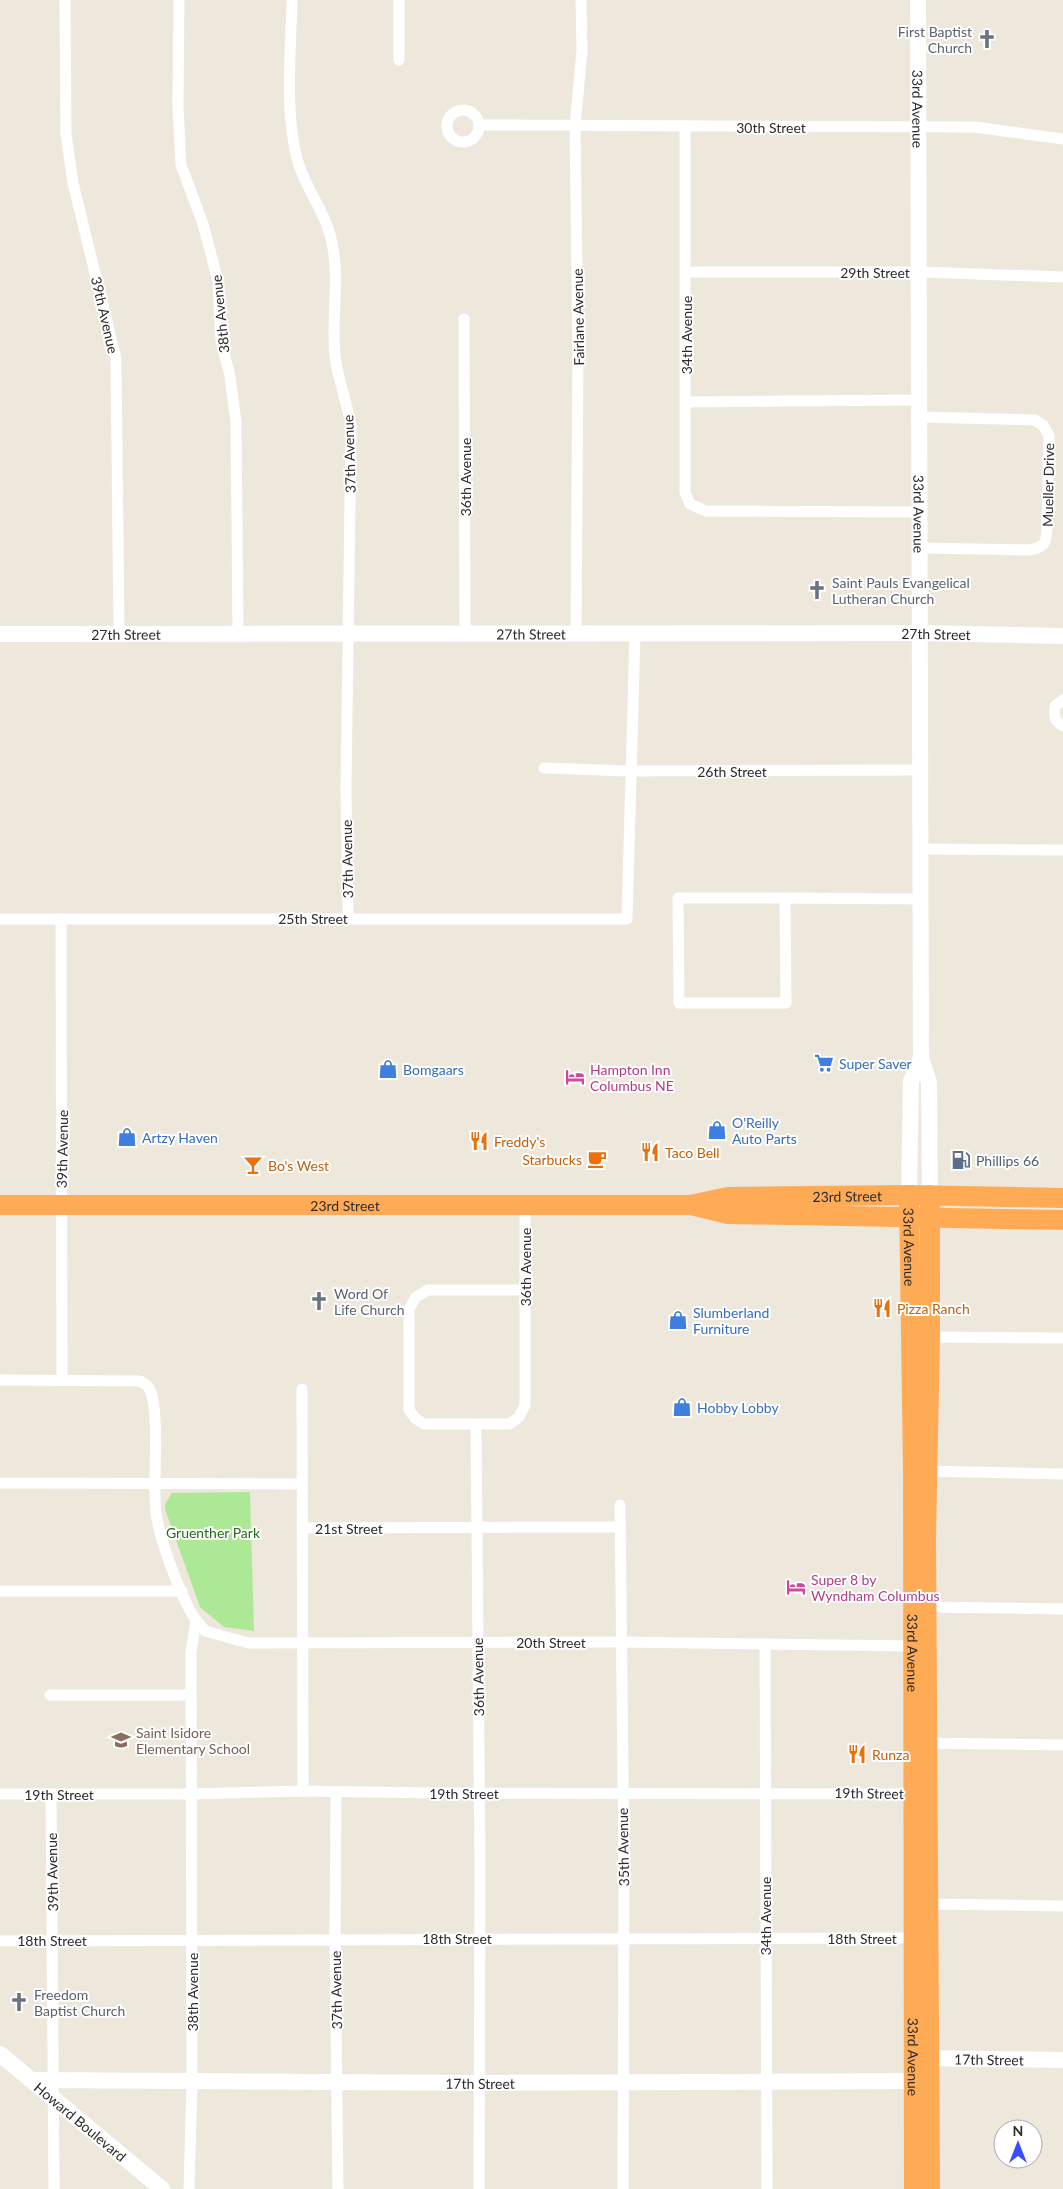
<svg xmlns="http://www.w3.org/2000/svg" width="1063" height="2189" font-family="Lato,sans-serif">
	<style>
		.green { fill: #ace896 }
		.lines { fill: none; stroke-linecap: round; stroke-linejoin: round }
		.street { stroke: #fff; stroke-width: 11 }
		.secondary { stroke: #fff; stroke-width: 16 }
		.highway { stroke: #ffab56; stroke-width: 20 }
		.labels { text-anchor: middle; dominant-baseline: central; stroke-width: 4; stroke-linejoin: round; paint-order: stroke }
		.worship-label { font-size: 14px; fill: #5b616d; stroke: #fff; text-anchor: start }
		.street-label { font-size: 14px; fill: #2b2b2b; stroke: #fff }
		.shop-label { font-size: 14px; fill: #366cbe; stroke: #fff; text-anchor: start }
		.hotel-label { font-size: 14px; fill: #b23c85; stroke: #fff; text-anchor: start }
		.food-label { font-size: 14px; fill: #c56008; stroke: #fff; text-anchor: start }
		.service-label { font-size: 14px; fill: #4e5e75; stroke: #fff; text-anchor: start }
		.park-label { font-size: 14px; fill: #226d16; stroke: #fff }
		.education-label { font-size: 14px; fill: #785e54; stroke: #fff; text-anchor: start }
	</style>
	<rect width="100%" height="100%" fill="#eee7dc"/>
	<!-- green -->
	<polygon class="green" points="250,1492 254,1631 224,1627 200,1607 165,1509 165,1504 172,1493"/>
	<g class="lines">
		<!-- street -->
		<g class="street">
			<polyline points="65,0 66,134 73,183 116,359 119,633"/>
			<polyline points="179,0 178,107 181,165 203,224 218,281 221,341 230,376 236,422 238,632"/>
			<path d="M292 0C291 51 284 113 298 162 306 190 326 212 332 243 340 280 331 319 335 356 338 380 347 402 351 426L346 789 348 917"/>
			<polyline points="399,0 399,60"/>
			<circle cx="463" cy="126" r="16"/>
			<polyline points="479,125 975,127 1063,139"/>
			<polyline points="685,127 685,492 690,504 706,511 921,512"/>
			<polyline points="686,272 920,272 1063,277"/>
			<polyline points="464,319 465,634"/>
			<polyline points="686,402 920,400"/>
			<path d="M921 417 1035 420 1043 425 1049 436 1047 530C1046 544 1044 547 1030 550L921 548"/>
			<polyline points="576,635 578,353 575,126 582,51 581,0"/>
			<path d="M1063 700 1055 706C1054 716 1054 721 1063 726"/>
			<polyline points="544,768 629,771 920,770"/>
			<polyline points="920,849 1063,850"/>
			<polygon points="678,898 785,898 786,1003 679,1003"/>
			<polyline points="785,898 920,899"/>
			<polyline points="0,919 627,919 635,635"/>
			<polyline points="61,919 62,1379"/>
			<polyline points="524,1290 428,1290 416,1297 409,1309 409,1410 415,1418 424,1424 510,1424 519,1417 525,1405 525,1205"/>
			<polyline points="930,1337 1063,1338"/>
			<path d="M0 1380 140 1381C144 1383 147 1385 149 1388 161 1410 152 1483 156 1513 159 1538 182 1601 196 1620L191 1652 192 2082 189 2189"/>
			<polyline points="302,1389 303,1791"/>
			<polyline points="476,1424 480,1867 479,2189"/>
			<polyline points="922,1471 1063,1474"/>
			<polyline points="0,1483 302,1484"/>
			<polyline points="620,1505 624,1867 623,2189"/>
			<polyline points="302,1528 620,1527"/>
			<polyline points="0,1591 182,1591"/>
			<polyline points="927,1607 1063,1609"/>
			<polyline points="196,1620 205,1631 248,1643 621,1642 913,1646"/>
			<polyline points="765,1644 767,2189"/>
			<polyline points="50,1695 190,1695"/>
			<polyline points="922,1743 1063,1745"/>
			<polyline points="336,1791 335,1939 338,2189"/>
			<polyline points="0,1794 190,1794 303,1791 434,1793 918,1794"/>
			<polyline points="51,1794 54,2189"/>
			<polyline points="929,1904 1063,1906"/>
			<polyline points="0,1941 914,1938"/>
		</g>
		<!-- secondary -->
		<g class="secondary">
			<path id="s1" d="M918 0 921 1058 929 1082 930 1195"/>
			<path id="s2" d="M0 634 920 633 1063 636"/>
			<polyline points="909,1195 911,1081 921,1058"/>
			<path id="s3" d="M0 2054 162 2189"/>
			<path id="s4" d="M918 2058 1063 2060"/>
			<path id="s5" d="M30 2080 478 2083 925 2081"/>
		</g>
		<!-- highway -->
		<g class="highway">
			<path id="s6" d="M909 1195 913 1470 914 2189"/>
			<path id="s7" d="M0 1205H690L728 1197 909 1195 1063 1198"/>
			<polyline points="695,1206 728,1214 1063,1220"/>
			<polyline points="930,2189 926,1538 930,1337 930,1195"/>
		</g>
	</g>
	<!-- icons -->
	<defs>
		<g id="church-bare" transform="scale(1.5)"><path d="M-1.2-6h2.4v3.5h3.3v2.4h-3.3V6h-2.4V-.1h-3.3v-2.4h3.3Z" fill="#6b7280" stroke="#fff" stroke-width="2.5" paint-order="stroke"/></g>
		<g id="supermarket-bare" transform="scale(1.5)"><path d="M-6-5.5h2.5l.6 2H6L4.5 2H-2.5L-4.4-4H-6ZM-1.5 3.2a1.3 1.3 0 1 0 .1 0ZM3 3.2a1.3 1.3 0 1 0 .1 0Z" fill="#3f7fe0" stroke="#fff" stroke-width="2.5" paint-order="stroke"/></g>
		<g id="shop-bare" transform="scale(1.5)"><path d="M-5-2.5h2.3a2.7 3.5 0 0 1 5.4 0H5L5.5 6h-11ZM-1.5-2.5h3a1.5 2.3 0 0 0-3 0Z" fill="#3f7fe0" stroke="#fff" stroke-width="2.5" paint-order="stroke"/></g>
		<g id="hotel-bare" transform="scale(1.5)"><path d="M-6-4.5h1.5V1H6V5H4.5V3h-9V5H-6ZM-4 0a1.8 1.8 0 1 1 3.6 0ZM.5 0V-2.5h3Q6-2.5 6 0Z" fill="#d1479c" stroke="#fff" stroke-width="2.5" paint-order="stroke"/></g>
		<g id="restaurant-bare" transform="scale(1.5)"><path d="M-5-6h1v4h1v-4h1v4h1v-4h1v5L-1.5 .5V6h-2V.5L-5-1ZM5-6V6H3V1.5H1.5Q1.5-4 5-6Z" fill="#e8710a" stroke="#fff" stroke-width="2.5" paint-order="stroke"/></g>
		<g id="cafe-bare" transform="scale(1.5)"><path d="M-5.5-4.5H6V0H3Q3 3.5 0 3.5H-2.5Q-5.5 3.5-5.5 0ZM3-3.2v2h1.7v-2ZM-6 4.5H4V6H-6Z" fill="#e8710a" stroke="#fff" stroke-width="2.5" paint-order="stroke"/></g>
		<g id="fuel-bare" transform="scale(1.5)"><path d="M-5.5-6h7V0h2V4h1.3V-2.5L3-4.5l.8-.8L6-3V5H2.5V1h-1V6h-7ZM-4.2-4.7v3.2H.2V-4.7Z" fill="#5c6f8a" stroke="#fff" stroke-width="2.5" paint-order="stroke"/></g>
		<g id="bar-bare" transform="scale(1.5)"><path d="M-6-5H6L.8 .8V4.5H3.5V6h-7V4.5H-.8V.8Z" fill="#e8710a" stroke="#fff" stroke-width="2.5" paint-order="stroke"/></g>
		<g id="school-bare" transform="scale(1.5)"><path d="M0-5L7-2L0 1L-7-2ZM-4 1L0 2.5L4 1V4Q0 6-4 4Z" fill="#8d6e63" stroke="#fff" stroke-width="2.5" paint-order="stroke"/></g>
	</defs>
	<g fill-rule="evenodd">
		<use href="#church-bare" x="987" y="39"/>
		<use href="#church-bare" x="817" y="590"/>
		<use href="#supermarket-bare" x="824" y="1063"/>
		<use href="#shop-bare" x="388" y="1069"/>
		<use href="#hotel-bare" x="575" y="1077"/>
		<use href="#shop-bare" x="717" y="1130"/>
		<use href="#shop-bare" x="127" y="1137"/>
		<use href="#restaurant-bare" x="479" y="1141"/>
		<use href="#restaurant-bare" x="650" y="1152"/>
		<use href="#cafe-bare" x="597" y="1159"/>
		<use href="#fuel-bare" x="961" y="1160"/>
		<use href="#bar-bare" x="253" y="1165"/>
		<use href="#church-bare" x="319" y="1301"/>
		<use href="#restaurant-bare" x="882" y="1308"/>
		<use href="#shop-bare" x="678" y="1320"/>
		<use href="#shop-bare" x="682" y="1407"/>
		<use href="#hotel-bare" x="796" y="1587"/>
		<use href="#school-bare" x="121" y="1740"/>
		<use href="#restaurant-bare" x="857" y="1754"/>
		<use href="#church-bare" x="19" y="2002"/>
	</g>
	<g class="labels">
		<!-- worship labels -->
		<g class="worship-label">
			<text x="972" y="31" text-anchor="end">First Baptist<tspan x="972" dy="16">Church</tspan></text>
			<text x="832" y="582">Saint Pauls Evangelical<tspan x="832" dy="16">Lutheran Church</tspan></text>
			<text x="334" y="1293">Word Of<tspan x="334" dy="16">Life Church</tspan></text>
			<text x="34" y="1994">Freedom<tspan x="34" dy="16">Baptist Church</tspan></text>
		</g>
		<!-- street labels -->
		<g class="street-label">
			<text stroke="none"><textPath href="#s1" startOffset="109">33rd Avenue</textPath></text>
			<text x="771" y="127">30th Street</text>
			<text x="875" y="272">29th Street</text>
			<text transform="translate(220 314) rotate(-96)">38th Avenue</text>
			<text transform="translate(105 315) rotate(77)">39th Avenue</text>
			<text transform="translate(578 317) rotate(-91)">Fairlane Avenue</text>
			<text transform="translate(686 335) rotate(-90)">34th Avenue</text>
			<text transform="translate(349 454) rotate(-92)">37th Avenue</text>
			<text transform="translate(465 477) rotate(-90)">36th Avenue</text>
			<text transform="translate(1048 485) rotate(-89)">Mueller Drive</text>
			<text stroke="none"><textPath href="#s1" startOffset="514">33rd Avenue</textPath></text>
			<text stroke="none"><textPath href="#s2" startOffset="126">27th Street</textPath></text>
			<text stroke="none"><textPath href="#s2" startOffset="936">27th Street</textPath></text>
			<text stroke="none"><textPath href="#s2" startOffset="531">27th Street</textPath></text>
			<text x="732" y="771">26th Street</text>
			<text transform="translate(347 859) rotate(-91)">37th Avenue</text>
			<text x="313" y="918">25th Street</text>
			<text transform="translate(62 1149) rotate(-89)">39th Avenue</text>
			<text stroke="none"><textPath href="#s7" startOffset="848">23rd Street</textPath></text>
			<text stroke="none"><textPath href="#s7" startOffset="345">23rd Street</textPath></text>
			<text stroke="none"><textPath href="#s6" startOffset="52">33rd Avenue</textPath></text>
			<text transform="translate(525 1267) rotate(-90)">36th Avenue</text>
			<text x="349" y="1528">21st Street</text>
			<text x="551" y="1642">20th Street</text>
			<text stroke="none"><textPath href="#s6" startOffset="458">33rd Avenue</textPath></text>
			<text transform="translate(478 1677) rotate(-91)">36th Avenue</text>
			<text x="464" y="1793">19th Street</text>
			<text transform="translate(869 1793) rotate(1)">19th Street</text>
			<text x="59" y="1794">19th Street</text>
			<text transform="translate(623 1847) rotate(-91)">35th Avenue</text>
			<text transform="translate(52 1872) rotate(-91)">39th Avenue</text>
			<text transform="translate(765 1916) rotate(-90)">34th Avenue</text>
			<text x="457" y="1938">18th Street</text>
			<text x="862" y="1938">18th Street</text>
			<text x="52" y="1940">18th Street</text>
			<text transform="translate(336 1990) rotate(-91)">37th Avenue</text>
			<text transform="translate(192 1992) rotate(-90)">38th Avenue</text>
			<text stroke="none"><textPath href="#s6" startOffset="862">33rd Avenue</textPath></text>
			<text stroke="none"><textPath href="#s4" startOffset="71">17th Street</textPath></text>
			<text stroke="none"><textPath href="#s5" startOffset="450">17th Street</textPath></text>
			<text stroke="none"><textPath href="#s3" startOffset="105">Howard Boulevard</textPath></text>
		</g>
		<!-- shop labels -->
		<g class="shop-label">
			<text x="839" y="1063">Super Saver</text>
			<text x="403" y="1069">Bomgaars</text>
			<text x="732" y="1122">O'Reilly<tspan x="732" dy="16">Auto Parts</tspan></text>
			<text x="142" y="1137">Artzy Haven</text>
			<text x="693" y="1312">Slumberland<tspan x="693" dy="16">Furniture</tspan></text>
			<text x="697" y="1407">Hobby Lobby</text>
		</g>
		<!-- hotel labels -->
		<g class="hotel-label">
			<text x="590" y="1069">Hampton Inn<tspan x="590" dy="16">Columbus NE</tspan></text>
			<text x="811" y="1579">Super 8 by<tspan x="811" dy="16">Wyndham Columbus</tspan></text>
		</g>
		<!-- food labels -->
		<g class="food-label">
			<text x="494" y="1141">Freddy's</text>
			<text x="665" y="1152">Taco Bell</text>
			<text x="582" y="1159" text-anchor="end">Starbucks</text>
			<text x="268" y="1165">Bo's West</text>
			<text x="897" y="1308">Pizza Ranch</text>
			<text x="872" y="1754">Runza</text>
		</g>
		<!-- service labels -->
		<g class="service-label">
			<text x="976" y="1160">Phillips 66</text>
		</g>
		<!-- park labels -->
		<g class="park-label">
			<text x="213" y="1532">Gruenther Park</text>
		</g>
		<!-- education labels -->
		<g class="education-label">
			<text x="136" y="1732">Saint Isidore<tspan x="136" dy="16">Elementary School</tspan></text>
		</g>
	</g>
	<!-- north arrow -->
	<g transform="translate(1018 2144)"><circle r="24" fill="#ffffff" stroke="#aaaaaa"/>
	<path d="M0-4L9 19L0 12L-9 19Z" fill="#384fff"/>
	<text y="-8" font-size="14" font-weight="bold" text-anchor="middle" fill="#2b2b2b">N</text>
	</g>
</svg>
